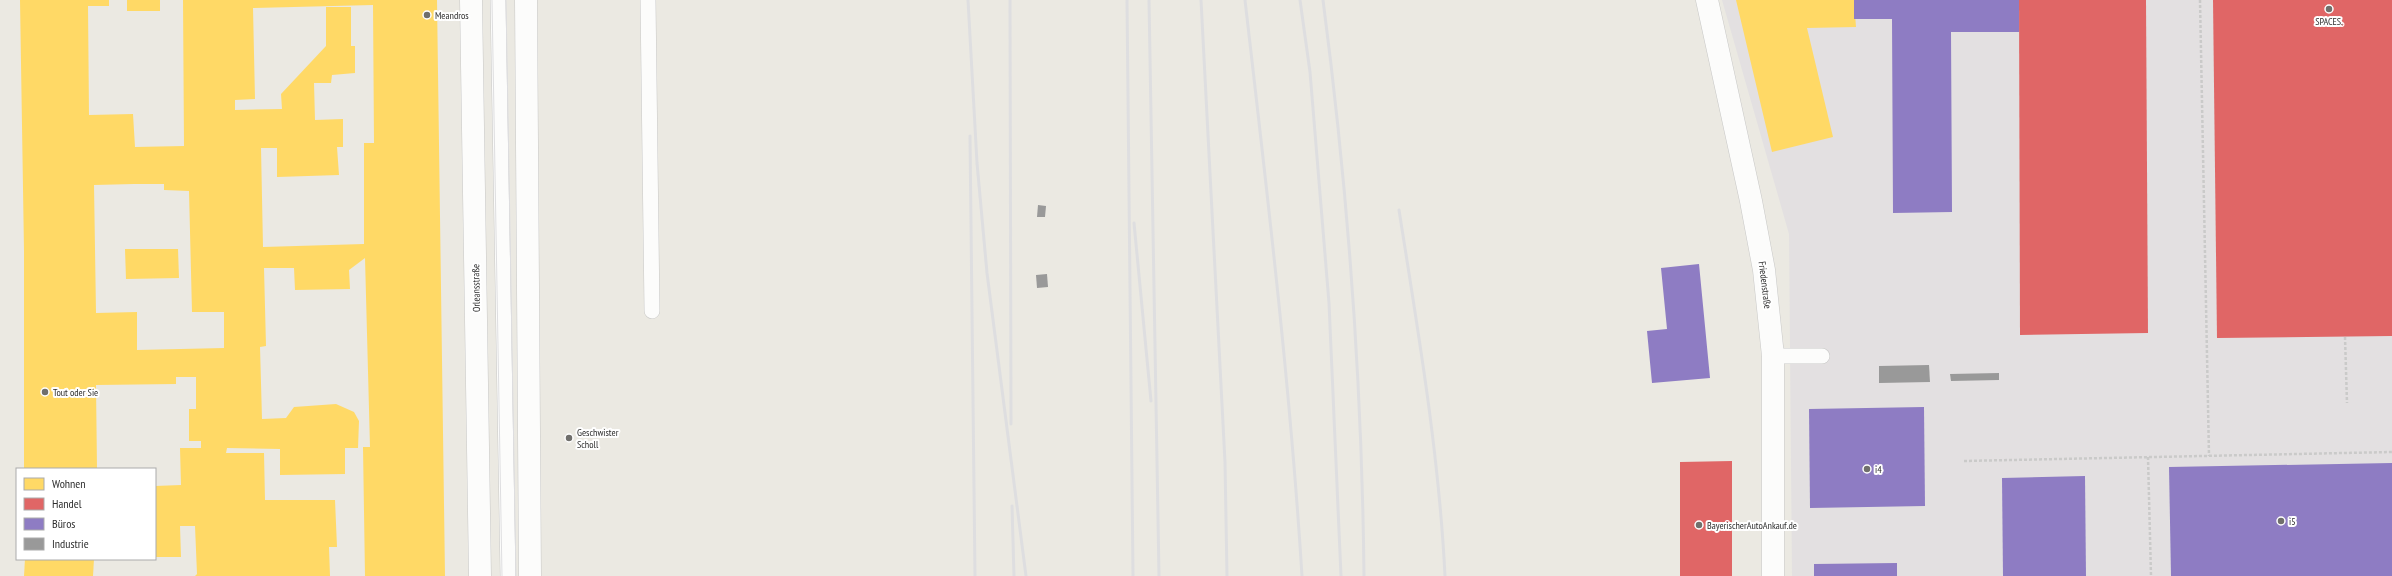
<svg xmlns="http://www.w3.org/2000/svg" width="2392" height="576" font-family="'PT Sans Narrow',sans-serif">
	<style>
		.industrial { fill: #e3e0e1 }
		.homes { fill: #ffd966; fill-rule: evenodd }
		.shops { fill: #e06666 }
		.offices { fill: #8e7cc3 }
		.industry { fill: #999 }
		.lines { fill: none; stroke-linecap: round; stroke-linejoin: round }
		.lane-casing { stroke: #c8c8c7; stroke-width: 16 }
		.secondary-casing { stroke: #c8c8c7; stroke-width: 23 }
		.path { stroke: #cacac9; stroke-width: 2.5; stroke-dasharray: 3 2; stroke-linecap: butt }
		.lane { stroke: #fcfcfb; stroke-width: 15 }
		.secondary { stroke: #fcfcfb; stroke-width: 22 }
		.tram { stroke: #dedee0; stroke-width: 1 }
		.rail { stroke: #dedee0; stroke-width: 3 }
		.poi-dot { fill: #706f6c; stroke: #fff; stroke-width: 1.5 }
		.labels { text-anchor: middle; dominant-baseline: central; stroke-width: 4; stroke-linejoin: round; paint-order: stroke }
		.poi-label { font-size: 10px; fill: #2d2d2d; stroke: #fff; text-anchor: start }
		.street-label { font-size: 10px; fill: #2d2d2d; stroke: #fff }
	</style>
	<rect width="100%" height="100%" fill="#ebe9e2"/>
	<!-- industrial -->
	<polygon class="industrial" points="1722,0 2392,0 2392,576 1792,576 1789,234"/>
	<!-- homes -->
	<g class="homes">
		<path d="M20 0H109V6H88L89 115 133 114 135 147 184 146 183 0H437L445 576H365L363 447H370L365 258 349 270 350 289 295 290 294 268H264L266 346 260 347 262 419 286 418 294 407 336 404 354 412 359 421 358 448H345V474L280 475V449L227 448 226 453H264L265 500H335L337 547H329L330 576H195L197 574 195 526H180L181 557H155V486L181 485 180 448H201V441H189V409H196V377H176V384L96 385 97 469H24V251ZM373 5 374 143H364V244L263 247 261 148H277V177L339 175 337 147H343V119L315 120 314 83H331L332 75 355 73V46H351V7H326V46L281 94 282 109 235 110V100L255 99 253 8ZM134 184H164V190L189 191 192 312H224V348L137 350V312L96 313 94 185Z"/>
		<rect x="127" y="0" width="33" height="11"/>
		<polygon points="1736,0 1854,0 1856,27 1807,28 1833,137 1772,152"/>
		<polygon points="125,249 178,249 179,278 126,279"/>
		<polygon points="25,559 94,559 93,576 24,576"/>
	</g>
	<!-- shops -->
	<g class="shops">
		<polygon points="2019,0 2146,0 2148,333 2020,335"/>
		<polygon points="2213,0 2392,0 2392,336 2217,338"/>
		<polygon points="1732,461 1732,576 1680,576 1680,462"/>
	</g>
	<!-- offices -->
	<g class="offices">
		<polygon points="1854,0 2019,0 2019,32 1951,32 1952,212 1893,213 1892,19 1854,19"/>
		<polygon points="1699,264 1710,378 1652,383 1647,331 1667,329 1661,268"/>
		<polygon points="1924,407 1925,506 1810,508 1809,409"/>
		<polygon points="2392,463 2392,576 2171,576 2169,467"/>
		<polygon points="2085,476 2086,576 2003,576 2002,478"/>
		<polygon points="1897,563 1897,576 1814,576 1814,564"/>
	</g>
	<!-- industry -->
	<g class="industry">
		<polygon points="1038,205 1046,206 1045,217 1037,217"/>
		<polygon points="1047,274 1048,287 1037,288 1036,275"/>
		<polygon points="1929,365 1930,382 1879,383 1879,366"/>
		<polygon points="1999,373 1999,380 1951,381 1950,374"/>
	</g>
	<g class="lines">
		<!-- lane casing -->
		<g class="lane-casing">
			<g id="lane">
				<polyline points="498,0 508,576"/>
				<polyline points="648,0 652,311"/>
				<polyline points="1773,356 1822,356"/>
			</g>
		</g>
		<!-- secondary casing -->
		<g class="secondary-casing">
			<g id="secondary">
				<polyline points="471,0 480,576"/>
				<polyline points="526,0 530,576"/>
				<polyline points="1707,0 1751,201 1764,270 1773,356 1773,576"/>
			</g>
		</g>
		<!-- path -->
		<g class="path">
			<polyline points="2200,0 2209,456"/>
			<polyline points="2345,337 2347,403"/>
			<polyline points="2148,457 2151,576"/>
			<polyline points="1964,461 2392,452"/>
		</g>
		<!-- lane -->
		<use href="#lane" class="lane"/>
		<!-- secondary -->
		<use href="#secondary" class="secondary"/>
		<!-- tram -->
		<g class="tram">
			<polyline points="492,0 502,576"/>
			<polyline points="506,0 516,576"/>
		</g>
		<!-- rail -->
		<g class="rail">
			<polyline points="968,0 977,163 987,273 1026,576"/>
			<polyline points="1010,0 1011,424"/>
			<polyline points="1127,0 1133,576"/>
			<polyline points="1149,0 1159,576"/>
			<polyline points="1201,0 1225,462 1227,576"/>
			<path d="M1245 0C1267 192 1290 383 1302 576"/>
			<polyline points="1300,0 1310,72 1329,303 1341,576"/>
			<path d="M1323 0C1348 191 1362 384 1364 576"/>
			<polyline points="970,136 975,576"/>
			<path d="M1399 210C1418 331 1439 453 1445 576"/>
			<polyline points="1134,223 1151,401"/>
			<polyline points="1012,506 1014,576"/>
		</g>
	</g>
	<!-- markers -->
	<g class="poi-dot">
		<circle cx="2329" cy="9" r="4"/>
		<circle cx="427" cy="15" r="4"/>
		<circle cx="45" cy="392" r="4"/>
		<circle cx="569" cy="438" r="4"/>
		<circle cx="1867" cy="469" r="4"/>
		<circle cx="2281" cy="521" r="4"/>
		<circle cx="1699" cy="525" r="4"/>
	</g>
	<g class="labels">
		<!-- poi labels -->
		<g class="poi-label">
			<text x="435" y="15">Meandros</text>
			<text x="2329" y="21" text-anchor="middle">SPACES.</text>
			<text x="53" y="392">Tout oder Sie</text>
			<text x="577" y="432">Geschwister<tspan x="577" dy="12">Scholl</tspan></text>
			<text x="1875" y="469">i4</text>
			<text x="2289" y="521">i5</text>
			<text x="1707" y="525">BayerischerAutoAnkauf.de</text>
		</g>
		<!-- street labels -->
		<g class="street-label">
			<text transform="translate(1765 285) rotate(83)">Friedenstraße</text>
			<text transform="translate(476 288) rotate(-91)">Orleansstraße</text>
		</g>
	</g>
	<!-- legend -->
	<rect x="16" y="468" width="140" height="92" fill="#ffffff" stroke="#ababab"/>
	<rect x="24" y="478" width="20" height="12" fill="#ffd966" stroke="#ababab"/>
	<text x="52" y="488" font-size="12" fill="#2d2d2d">Wohnen</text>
	<rect x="24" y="498" width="20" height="12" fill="#e06666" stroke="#ababab"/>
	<text x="52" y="508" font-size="12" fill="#2d2d2d">Handel</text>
	<rect x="24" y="518" width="20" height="12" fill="#8e7cc3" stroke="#ababab"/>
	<text x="52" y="528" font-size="12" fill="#2d2d2d">Büros</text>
	<rect x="24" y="538" width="20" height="12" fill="#999999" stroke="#ababab"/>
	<text x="52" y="548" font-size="12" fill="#2d2d2d">Industrie</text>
</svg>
